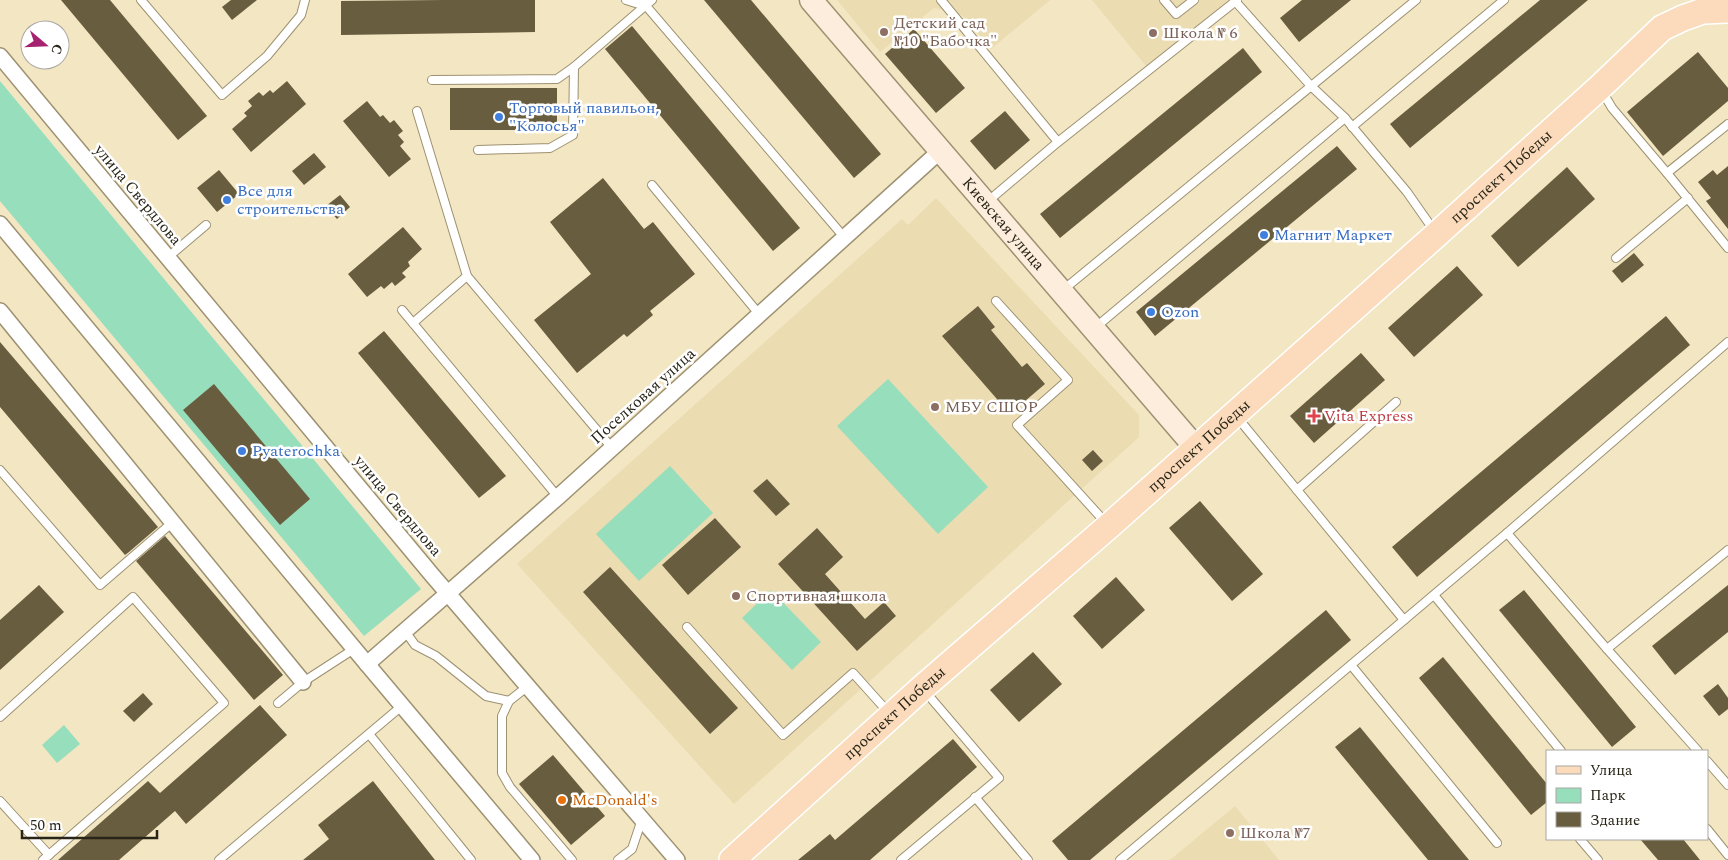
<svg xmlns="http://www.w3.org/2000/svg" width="1728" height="860" font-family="Spectral,serif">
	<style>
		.built { fill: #ebdcb2 }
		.green { fill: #97debd }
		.building { fill: #685d3e }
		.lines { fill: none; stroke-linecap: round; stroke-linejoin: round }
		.service-casing { stroke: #9d9171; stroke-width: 10 }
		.minor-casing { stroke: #9d9171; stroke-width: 18 }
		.secondary-casing { stroke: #9d9171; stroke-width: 25 }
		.primary-casing { stroke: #fff; stroke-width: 28 }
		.service { stroke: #fff; stroke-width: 8 }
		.minor { stroke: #fff; stroke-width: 15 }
		.secondary { stroke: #fdeddd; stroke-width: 22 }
		.primary { stroke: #fbdbbb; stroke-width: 25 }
		.education-dot { fill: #8d6e63; stroke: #fff; stroke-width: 2 }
		.shop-dot { fill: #3f7fe0; stroke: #fff; stroke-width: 2 }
		.health-dot { fill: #e0444e; stroke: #fff; stroke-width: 2 }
		.food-dot { fill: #e8710a; stroke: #fff; stroke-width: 2 }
		.labels { text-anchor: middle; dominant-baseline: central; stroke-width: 5; stroke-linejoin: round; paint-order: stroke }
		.education-label { font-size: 16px; fill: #785e54; stroke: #fff; text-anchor: start }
		.shop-label { font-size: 16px; fill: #366cbe; stroke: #fff; text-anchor: start }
		.street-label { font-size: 16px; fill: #282417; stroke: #fff }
		.health-label { font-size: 16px; fill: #be3a42; stroke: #fff; text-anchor: start }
		.food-label { font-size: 16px; fill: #c56008; stroke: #fff; text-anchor: start }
	</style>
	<rect width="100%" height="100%" fill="#f3e6c3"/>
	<!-- built -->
	<g class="built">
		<polygon points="837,0 1050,0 991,49 962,15 934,8 880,52"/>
		<polygon points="1092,0 1228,0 1147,67"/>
		<polygon points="936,198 1139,415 1139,437 734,804 517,564 902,219 908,225"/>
		<polygon points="1235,806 1279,860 1170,860"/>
	</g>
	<!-- green -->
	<g class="green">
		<polygon points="0,81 421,589 364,636 0,201"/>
		<polygon points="888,379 988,487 938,534 837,426"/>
		<polygon points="670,466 713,513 639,581 596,534"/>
		<polygon points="771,590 821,642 792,670 742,618"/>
		<polygon points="64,725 80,744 57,763 42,745"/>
	</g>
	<!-- building -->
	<g class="building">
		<polygon points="61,0 110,0 207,116 178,140"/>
		<polygon points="231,0 257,0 232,20 222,7"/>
		<polygon points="442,0 535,0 535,32 341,35 341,1"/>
		<polygon points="704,0 751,0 881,154 854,178"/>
		<polygon points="1302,0 1351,0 1299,42 1280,18"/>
		<polygon points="1540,0 1588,0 1410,148 1390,124"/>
		<polygon points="632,26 800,228 773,251 605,49"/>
		<polygon points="914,29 965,88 936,113 885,54"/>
		<polygon points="1243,48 1262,72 1060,238 1040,214"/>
		<polygon points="1698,52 1728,88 1728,101 1663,156 1627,112"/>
		<polygon points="287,81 306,104 251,152 232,129 247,116 244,113 252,106 248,101 259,92 263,96 270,90 273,93"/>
		<rect x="450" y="88" width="107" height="42"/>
		<polygon points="367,101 380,117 383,115 390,123 394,120 403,131 398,135 404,142 400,146 411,159 389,177 343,121"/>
		<polygon points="1005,111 1030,140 995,170 970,141"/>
		<polygon points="1337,146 1357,169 1155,336 1136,312"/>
		<polygon points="314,153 326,167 304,185 292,171"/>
		<polygon points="1728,166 1728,229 1706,201 1711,198 1698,182 1713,170 1717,175"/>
		<polygon points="1567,167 1595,199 1518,267 1491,236"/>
		<polygon points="219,170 239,194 217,212 197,188"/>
		<polygon points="603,178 644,229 653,222 695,274 650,311 653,315 627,337 624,334 577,373 534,320 591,274 550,222"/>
		<polygon points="340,195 350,207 337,219 326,206"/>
		<polygon points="403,227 422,249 408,262 410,266 402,273 406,277 395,286 392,282 384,289 381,286 367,297 348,274"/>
		<polygon points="1634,253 1644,265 1622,283 1612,271"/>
		<polygon points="1457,266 1483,295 1414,357 1388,328"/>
		<polygon points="978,306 995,327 991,330 1022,367 1027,363 1045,384 1010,414 942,336"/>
		<polygon points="1666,316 1690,345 1417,577 1392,547"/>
		<polygon points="384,331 506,476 479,498 358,353"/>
		<polygon points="0,342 158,527 129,552 125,555 0,407"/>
		<polygon points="1361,353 1385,380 1314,443 1290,416"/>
		<polygon points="214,384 310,499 280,525 183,410"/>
		<polygon points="1093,450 1103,461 1092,471 1082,460"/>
		<polygon points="767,479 790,504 776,516 753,491"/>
		<polygon points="1200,501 1263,574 1232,601 1169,528"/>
		<polygon points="715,518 741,547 688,595 662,565"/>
		<polygon points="817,528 843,557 825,574 865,619 884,602 896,616 857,651 778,564"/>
		<polygon points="165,536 283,675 254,700 136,561"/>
		<polygon points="610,567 738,708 710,734 583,592"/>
		<polygon points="1116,577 1145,610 1102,649 1073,616"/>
		<polygon points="39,585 64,612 0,670 0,620"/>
		<polygon points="1728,585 1728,632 1675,675 1652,646"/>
		<polygon points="1524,590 1636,727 1612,747 1499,610"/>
		<polygon points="1326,610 1351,640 1090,860 1068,860 1052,841"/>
		<polygon points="1033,652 1062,684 1019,722 990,690"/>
		<polygon points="1443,657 1547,784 1547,802 1531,815 1419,678"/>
		<polygon points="1718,684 1728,698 1728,709 1719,716 1703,696"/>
		<polygon points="143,693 153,704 134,722 123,711"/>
		<polygon points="260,705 287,735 186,824 175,811 119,860 58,860 148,781 160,793"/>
		<polygon points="1360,727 1469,860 1428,860 1335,747"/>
		<polygon points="953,739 977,767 870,860 798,860 830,834 835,840"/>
		<polygon points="553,755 605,816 571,845 519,784"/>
		<polygon points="373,781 435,860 303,860 329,839 318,825"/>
		<polygon points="1640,839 1683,839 1700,860 1658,860"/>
	</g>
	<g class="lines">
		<!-- service casing -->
		<g class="service-casing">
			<g id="service">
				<polyline points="141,0 222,95 267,56 301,15 305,0"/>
				<polyline points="626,0 645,6"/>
				<polyline points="641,0 844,237"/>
				<polyline points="941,0 1058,142"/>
				<polyline points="1164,0 1176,14 1194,0"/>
				<polyline points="1235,1 1311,86 1345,118 1407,192 1435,232"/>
				<polyline points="432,80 557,79 574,67"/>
				<polyline points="1602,91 1612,108 1667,173 1728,248"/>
				<polyline points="417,111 467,276"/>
				<polyline points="1352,127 1504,0"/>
				<polyline points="478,150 550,148 573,135 574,67 652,0"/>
				<polyline points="1667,173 1728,124"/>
				<polyline points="652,185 759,314"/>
				<polyline points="987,202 1058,142 1237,0"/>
				<polyline points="167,258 206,225"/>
				<polyline points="1616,258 1688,198"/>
				<polyline points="1063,290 1416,0"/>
				<polyline points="996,301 1068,380 1017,425 1106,523"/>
				<polyline points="402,310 558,497"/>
				<polyline points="413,323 467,276 612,448"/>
				<polyline points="1096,327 1345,118"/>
				<polyline points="1237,417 1404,620"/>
				<polyline points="0,470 100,585 173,522"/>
				<polyline points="1297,490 1396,402"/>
				<polyline points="1507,533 1607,649 1698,751"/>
				<polyline points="1434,595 1561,751"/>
				<polyline points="687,627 783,735 853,673 888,712"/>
				<polyline points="405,631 415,645 436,656 486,696 509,701 528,686"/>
				<polyline points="1607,649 1728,550"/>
				<polyline points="1351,665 1497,843"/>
				<polyline points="509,701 502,716 502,773 510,787 572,860"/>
				<polyline points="278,703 303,682 354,649"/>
				<polyline points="0,717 133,597 224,703 43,860"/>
				<polyline points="369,734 471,860"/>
				<polyline points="1707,761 1728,785"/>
				<polyline points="975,797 1028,860"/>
				<polyline points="0,801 49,855"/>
				<polyline points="1707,829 1728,855"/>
				<polyline points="1580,839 1598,860"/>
				<polyline points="219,860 403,705"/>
				<polyline points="618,860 632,849 642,819"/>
				<polyline points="901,860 999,778 924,690"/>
				<polyline points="1120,860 1507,533 1728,342"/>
			</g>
		</g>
		<!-- minor casing -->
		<g class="minor-casing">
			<g id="minor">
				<polyline points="0,56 432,575 677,860"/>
				<polyline points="0,224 367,664 532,860"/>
				<polyline points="0,311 303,682"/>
				<polyline points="367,664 558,497 940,151"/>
			</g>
		</g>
		<!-- secondary casing -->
		<g class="secondary-casing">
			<g id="secondary">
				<path id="s1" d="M811 0 1196 448"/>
			</g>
		</g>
		<!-- primary casing -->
		<g class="primary-casing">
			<g id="primary">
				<path id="s2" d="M732 860 922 688 1109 526 1436 235 1599 88 1662 28 1683 18 1703 11 1728 10"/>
			</g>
		</g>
		<!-- service -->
		<use href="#service" class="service"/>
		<!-- minor -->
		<use href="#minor" class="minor"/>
		<!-- secondary -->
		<use href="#secondary" class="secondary"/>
		<!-- primary -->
		<use href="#primary" class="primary"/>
	</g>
	<!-- markers -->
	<g class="education-dot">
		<circle cx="884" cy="32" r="5"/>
		<circle cx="1153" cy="33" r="5"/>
		<circle cx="935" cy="407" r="5"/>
		<circle cx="736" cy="596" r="5"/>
		<circle cx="1230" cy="833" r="5"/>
	</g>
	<g class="shop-dot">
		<circle cx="499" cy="117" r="5"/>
		<circle cx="227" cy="200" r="5"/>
		<circle cx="1264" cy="235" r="5"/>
		<circle cx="1151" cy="312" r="5"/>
		<circle cx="242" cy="451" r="5"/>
	</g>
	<path class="health-dot" d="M1311.5 408.5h5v5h5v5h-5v5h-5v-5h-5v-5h5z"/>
	<circle class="food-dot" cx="562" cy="800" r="5"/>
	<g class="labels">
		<!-- education labels -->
		<g class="education-label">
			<text x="894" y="23">Детский сад<tspan x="894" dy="18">№10 "Бабочка"</tspan></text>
			<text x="1163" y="33">Школа № 6</text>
			<text x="945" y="407">МБУ СШОР</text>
			<text x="746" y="596">Спортивная школа</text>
			<text x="1240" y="833">Школа №7</text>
		</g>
		<!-- shop labels -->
		<g class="shop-label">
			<text x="509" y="108">Торговый павильон,<tspan x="509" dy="18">"Колосья"</tspan></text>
			<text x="237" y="191">Все для<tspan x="237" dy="18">строительства</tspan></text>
			<text x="1274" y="235">Магнит Маркет</text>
			<text x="1161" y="312">Ozon</text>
			<text x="252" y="451">Pyaterochka</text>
		</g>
		<!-- street labels -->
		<g class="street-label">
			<text stroke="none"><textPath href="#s2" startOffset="1029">проспект Победы</textPath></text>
			<text transform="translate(138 195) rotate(50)">улица Свердлова</text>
			<text stroke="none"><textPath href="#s1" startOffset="295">Киевская улица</textPath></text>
			<text transform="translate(643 396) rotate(-42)">Поселковая улица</text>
			<text stroke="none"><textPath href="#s2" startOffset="624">проспект Победы</textPath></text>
			<text transform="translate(398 506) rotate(50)">улица Свердлова</text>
			<text stroke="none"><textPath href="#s2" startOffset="219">проспект Победы</textPath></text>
		</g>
		<!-- health labels -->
		<g class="health-label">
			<text x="1324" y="416">Vita Express</text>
		</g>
		<!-- food labels -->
		<g class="food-label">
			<text x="572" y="800">McDonald's</text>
		</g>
	</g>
	<!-- legend -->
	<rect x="1546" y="750" width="162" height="90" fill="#ffffff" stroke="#a9a7a2"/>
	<rect x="1556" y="766" width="25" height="8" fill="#fbdbbb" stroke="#a9a7a2"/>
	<text x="1590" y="775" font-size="15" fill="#282417">Улица</text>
	<rect x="1556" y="788" width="25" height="15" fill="#97debd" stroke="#a9a7a2"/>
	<text x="1590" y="800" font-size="15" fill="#282417">Парк</text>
	<rect x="1556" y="812" width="25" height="15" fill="#685d3e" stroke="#a9a7a2"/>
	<text x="1590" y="825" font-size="15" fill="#282417">Здание</text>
	<!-- north arrow -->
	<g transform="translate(45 45) rotate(109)"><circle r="24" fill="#ffffff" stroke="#a9a7a2"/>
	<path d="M0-4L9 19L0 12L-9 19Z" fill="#a62270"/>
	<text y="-8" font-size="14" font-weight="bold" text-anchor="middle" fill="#282417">С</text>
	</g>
	<!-- scale -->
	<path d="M22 830v8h135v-8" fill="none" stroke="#282417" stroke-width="2.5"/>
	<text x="30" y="830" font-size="15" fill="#282417" stroke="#ffffff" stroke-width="4" paint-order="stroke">50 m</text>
</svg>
